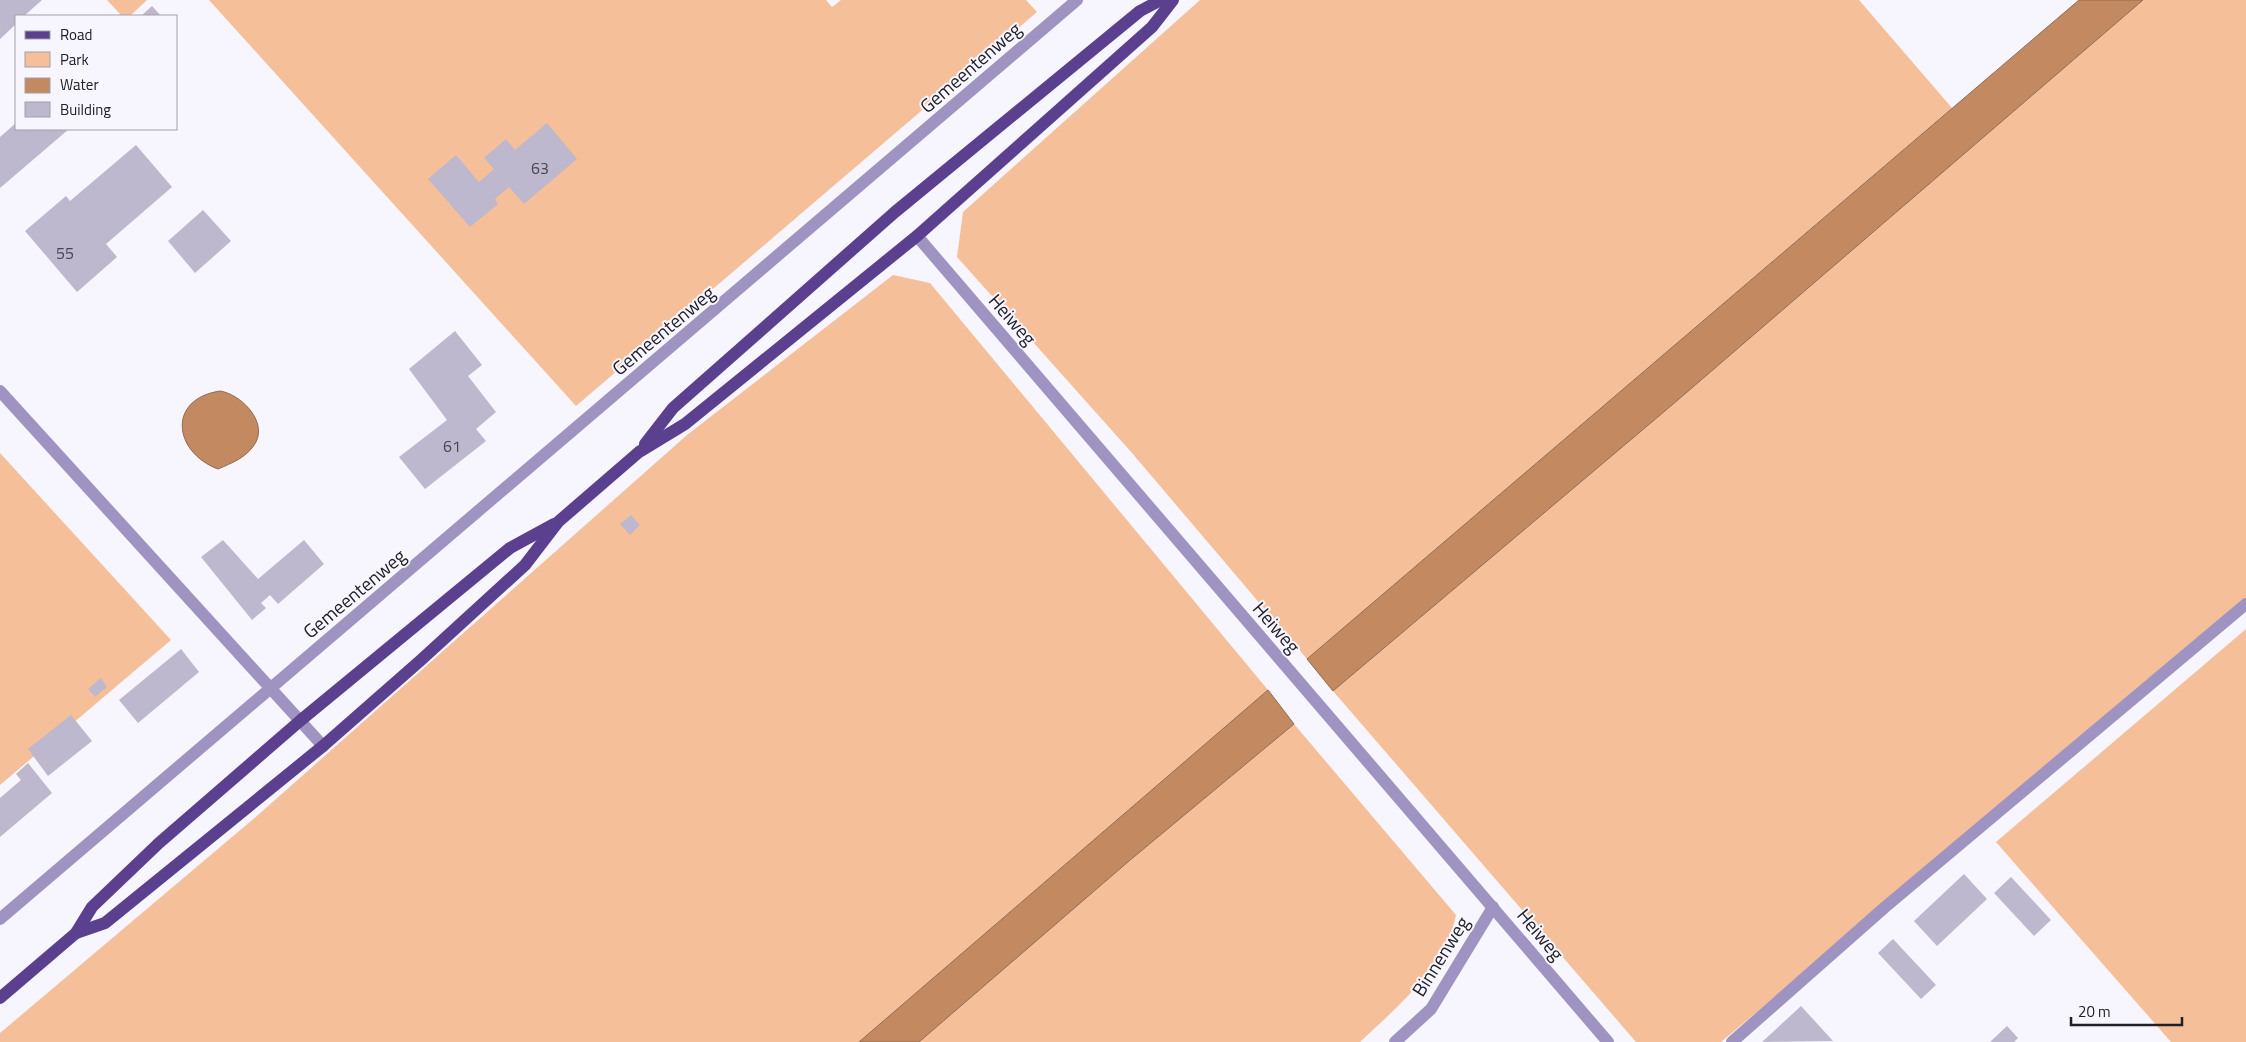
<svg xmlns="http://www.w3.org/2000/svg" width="2246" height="1042" font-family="'Titillium Web',sans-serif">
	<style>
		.green { fill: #f5bf9a }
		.water { fill: #c38a62; stroke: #926a50 }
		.building { fill: #bdb8cd }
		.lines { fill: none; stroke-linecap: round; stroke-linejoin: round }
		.minor { stroke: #9f94c1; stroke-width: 12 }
		.major { stroke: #5a408f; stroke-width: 12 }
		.labels { text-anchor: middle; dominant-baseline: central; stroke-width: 4; stroke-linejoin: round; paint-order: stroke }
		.number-label { font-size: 16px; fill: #484650 }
		.street-label { font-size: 19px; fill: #212027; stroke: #f7f5fe }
	</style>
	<rect width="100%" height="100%" fill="#f7f5fe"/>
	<!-- green -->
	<g class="green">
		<polygon points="107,0 147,0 130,16 122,16"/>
		<polygon points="209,0 826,0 832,7 841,0 1026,0 1037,12 576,406"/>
		<polygon points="1200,0 1859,0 1952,108 1307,659 1132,453 957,257 963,212"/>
		<polygon points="2143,0 2246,0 2246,602 1721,1042 1636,1042 1333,691 1672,405"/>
		<polygon points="893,275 930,283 1268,690 879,1025 859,1042 0,1042 0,1033 258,815 687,435"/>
		<polygon points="0,453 171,640 0,785"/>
		<polygon points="2246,629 2246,1042 2171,1042 1996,842"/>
		<path d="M1294 724 1456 915C1445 968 1397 1007 1360 1042H919L1129 861Z"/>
	</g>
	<!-- water -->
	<g class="water">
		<polygon points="2079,0 2143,0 1672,405 1333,691 1307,659"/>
		<path d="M220 391C240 394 267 420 256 442 248 457 232 463 218 469 173 452 167 399 220 391Z"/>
		<polygon points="1268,690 1294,724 1129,861 919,1042 859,1042"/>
	</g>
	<!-- building -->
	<g class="building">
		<polygon points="0,0 42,0 24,16 16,16 16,24 0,39"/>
		<polygon points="152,6 161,16 141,16"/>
		<polygon points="16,123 16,129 69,129 0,188 0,137"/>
		<polygon points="547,123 577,159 524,204 509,187 495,199 498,204 470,227 428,179 456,155 479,182 494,169 484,158 506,139 515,150"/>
		<polygon points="136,145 172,187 106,244 117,257 77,292 25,231 66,196 70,201"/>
		<polygon points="203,210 231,241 195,273 168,241"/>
		<polygon points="455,331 482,365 468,376 496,412 476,429 486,441 425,489 399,457 447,420 409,369"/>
		<polygon points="631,515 640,525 630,535 620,524"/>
		<polygon points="223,540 258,579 304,540 324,564 278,604 270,595 261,603 266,608 252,620 201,557"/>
		<polygon points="181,649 199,672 138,723 119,700"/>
		<polygon points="101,678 107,687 95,697 88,689"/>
		<polygon points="71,715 92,741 48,776 28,749"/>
		<polygon points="28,763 52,793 0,837 0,798 21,780 16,774"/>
		<polygon points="1964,874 1987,899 1937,946 1914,921"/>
		<polygon points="2011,877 2051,920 2034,936 1994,893"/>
		<polygon points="1893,939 1936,985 1921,999 1878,953"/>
		<polygon points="1801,1006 1833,1041 1762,1042"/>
		<polygon points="2007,1026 2018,1038 2014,1042 1990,1042"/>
	</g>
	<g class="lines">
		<!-- minor -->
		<g class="minor">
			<polyline points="917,236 1608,1042"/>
			<polyline points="0,391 323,746"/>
			<polyline points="0,919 1077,0"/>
			<polyline points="1395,1042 1431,1009 1493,907"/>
			<polyline points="1732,1042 1884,908 2246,604"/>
		</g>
		<!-- major -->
		<g class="major">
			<polyline points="645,444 673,408 895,212 1140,11 1161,0"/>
			<polyline points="76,933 105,923 323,746 421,660 525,565 558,522 639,452 685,424 917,236 1152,27 1173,0"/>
			<polyline points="0,998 76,933 92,907 159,843 301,720 510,548 554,524"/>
		</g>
	</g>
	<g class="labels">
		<!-- number labels -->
		<g class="number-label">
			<text x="540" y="168">63</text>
			<text x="65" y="253">55</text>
			<text x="452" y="446">61</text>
		</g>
		<!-- street labels -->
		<g class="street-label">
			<text transform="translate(970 67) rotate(-41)">Gemeentenweg</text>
			<text transform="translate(1013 319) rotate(49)">Heiweg</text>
			<text transform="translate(663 330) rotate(-40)">Gemeentenweg</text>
			<text transform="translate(354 593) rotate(-40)">Gemeentenweg</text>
			<text transform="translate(1277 627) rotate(49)">Heiweg</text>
			<text transform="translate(1541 934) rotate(50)">Heiweg</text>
			<text transform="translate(1440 956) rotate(-58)">Binnenweg</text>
		</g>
	</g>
	<!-- legend -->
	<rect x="15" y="15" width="162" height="115" fill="#f7f5fe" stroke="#a1a0a8"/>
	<rect x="25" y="31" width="25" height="8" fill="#5a408f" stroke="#a1a0a8"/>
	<text x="60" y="40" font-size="15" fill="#212027">Road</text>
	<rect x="25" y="52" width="25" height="15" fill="#f5bf9a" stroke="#a1a0a8"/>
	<text x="60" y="65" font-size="15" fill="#212027">Park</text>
	<rect x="25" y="78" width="25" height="15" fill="#c38a62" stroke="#a1a0a8"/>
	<text x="60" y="90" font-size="15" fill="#212027">Water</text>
	<rect x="25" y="102" width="25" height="15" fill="#bdb8cd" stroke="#a1a0a8"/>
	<text x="60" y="115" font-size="15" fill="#212027">Building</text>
	<!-- scale -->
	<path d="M2071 1017v8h111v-8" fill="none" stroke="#212027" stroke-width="2.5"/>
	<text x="2078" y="1017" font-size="15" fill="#212027" stroke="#f7f5fe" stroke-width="4" paint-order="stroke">20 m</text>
</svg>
